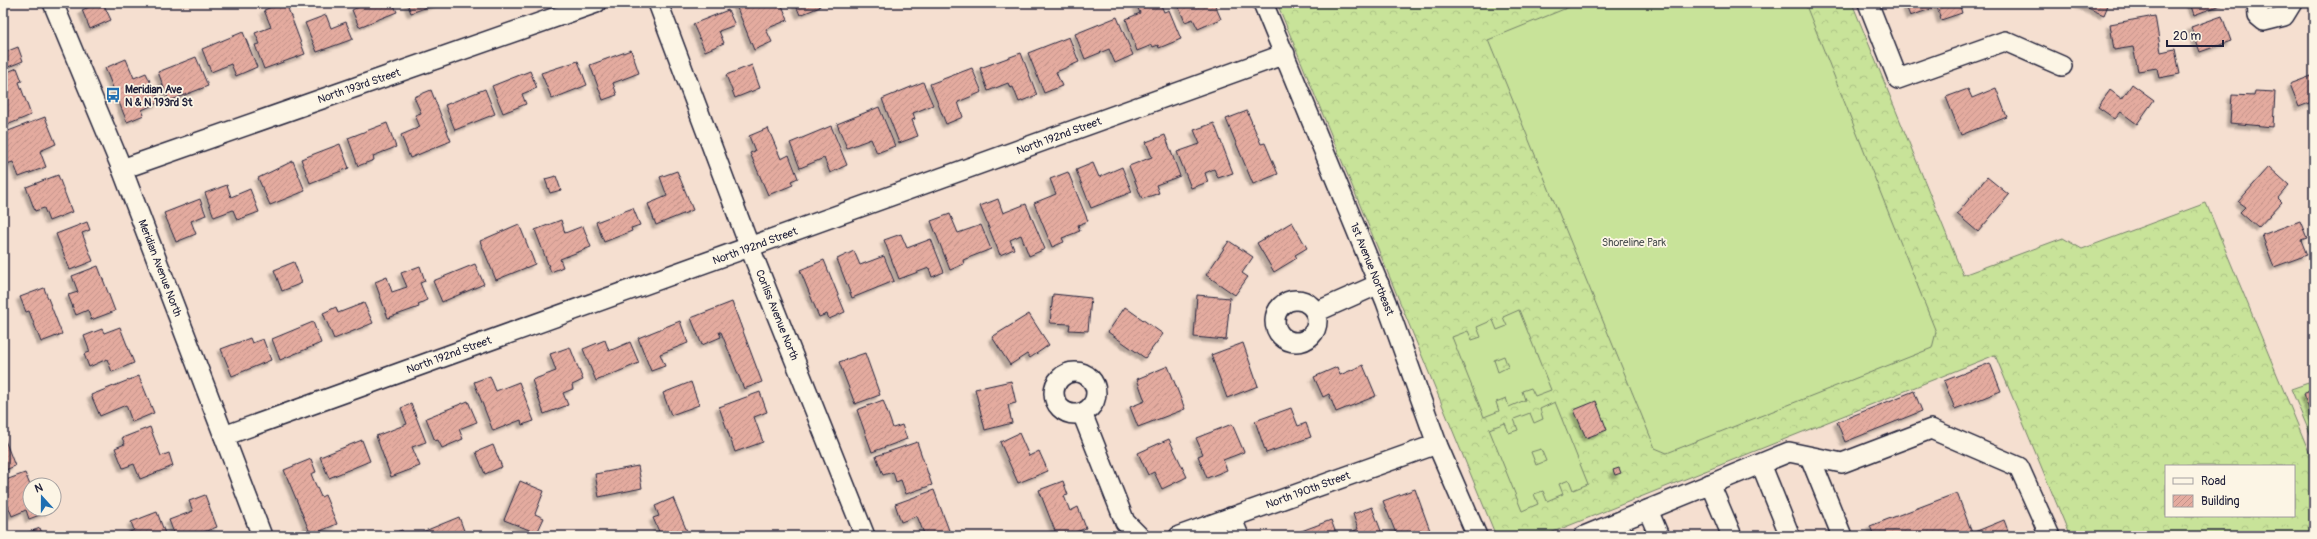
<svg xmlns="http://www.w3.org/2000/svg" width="2317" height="539" font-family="Pangolin,sans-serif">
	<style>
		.forest { fill: url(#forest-crowns); stroke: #75826a; fill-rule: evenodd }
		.garden { fill: #c8e399; stroke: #75826a; fill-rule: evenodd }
		.building { fill: url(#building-hatch); stroke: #22223b; filter: url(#shadow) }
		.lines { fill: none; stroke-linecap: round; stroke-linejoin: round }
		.minor-casing { stroke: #22223b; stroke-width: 22 }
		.minor { stroke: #fcf5e5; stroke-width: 19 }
		.labels { text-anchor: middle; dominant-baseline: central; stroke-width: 3.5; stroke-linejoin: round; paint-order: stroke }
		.street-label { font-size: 11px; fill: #22223b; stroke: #fcf5e5 }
		.poi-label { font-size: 11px; font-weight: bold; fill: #22223b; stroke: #fcf5e5; text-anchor: start }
		.park-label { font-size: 11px; fill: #4c5252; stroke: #fcf5e5 }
	</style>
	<defs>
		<pattern id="forest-crowns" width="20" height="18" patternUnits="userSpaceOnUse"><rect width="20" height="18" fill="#c8e399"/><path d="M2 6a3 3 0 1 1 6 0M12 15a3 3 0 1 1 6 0" fill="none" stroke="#acc285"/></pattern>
		<pattern id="building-hatch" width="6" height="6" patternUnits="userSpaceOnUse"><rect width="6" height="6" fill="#e4ab9f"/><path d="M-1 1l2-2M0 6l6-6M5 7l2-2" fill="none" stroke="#c3938a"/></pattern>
		<filter id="shadow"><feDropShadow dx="-3.5" dy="3.5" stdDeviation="1" flood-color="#0004"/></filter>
	</defs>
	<rect width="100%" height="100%" fill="#f5dfd0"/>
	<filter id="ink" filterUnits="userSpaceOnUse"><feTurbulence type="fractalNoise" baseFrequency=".025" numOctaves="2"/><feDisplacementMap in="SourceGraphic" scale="8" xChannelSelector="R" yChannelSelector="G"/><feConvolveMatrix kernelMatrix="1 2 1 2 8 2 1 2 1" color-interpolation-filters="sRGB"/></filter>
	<g filter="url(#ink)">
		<!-- forest -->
		<g class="forest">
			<path d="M1277 3H1852L1963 275 2063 238 2082 249 2206 203 2314 464V531L2296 536H2070L1995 355 1543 536H1496ZM2166 466H2294V516H2166Z"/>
			<polygon points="2314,381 2314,443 2291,389"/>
		</g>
		<!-- garden -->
		<g class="garden">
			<polygon points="1579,3 1805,3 1936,332 1932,348 1667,453 1655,448 1488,40"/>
			<path d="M1519 310 1551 390 1535 396 1531 388 1522 391 1525 400 1509 407 1506 398 1496 402 1499 411 1484 417 1452 337 1468 331 1472 340 1481 337 1477 327 1493 320 1497 330 1507 326 1503 317ZM1504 356 1508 367 1498 372 1494 360Z"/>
			<path d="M1555 402 1588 484 1573 490 1569 480 1559 484 1563 494 1547 501 1543 491 1534 494 1538 504 1522 511 1489 429 1505 423 1509 433 1518 430 1514 419 1530 413 1534 423 1543 419 1540 409ZM1541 449 1546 461 1536 465 1531 452Z"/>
		</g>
		<!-- building -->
		<g class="building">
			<polygon points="98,3 103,3 111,20 90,29 82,10"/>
			<polygon points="282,3 286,3 305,54 264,69 255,45 260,44 255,33 271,27 264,10"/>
			<polygon points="367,3 393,3 397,12 359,27 352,10"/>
			<polygon points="407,3 439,3 411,13"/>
			<polygon points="735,3 781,3 788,20 766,29 772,42 754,50"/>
			<polygon points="795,3 818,3 820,7 800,15"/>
			<polygon points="1143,3 1160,3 1164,12 1169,10 1181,39 1159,48 1158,45 1153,47 1152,45 1137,51 1126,19 1140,13 1137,6"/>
			<polygon points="1177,3 1214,3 1221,19 1198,29 1193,19 1185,22"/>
			<polygon points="1905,3 1959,3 1962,13 1941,20 1937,7 1910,16"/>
			<polygon points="2076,3 2109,3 2104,15"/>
			<polygon points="2190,3 2220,3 2221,5 2194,15"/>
			<polygon points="728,10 735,25 719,31 724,43 705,51 693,24"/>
			<polygon points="326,15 331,28 346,22 353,39 317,52 305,23"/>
			<polygon points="2155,16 2161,52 2175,49 2180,74 2159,78 2157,68 2138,71 2133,47 2114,50 2110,24"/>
			<polygon points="2222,16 2231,41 2200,52 2191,27"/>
			<polygon points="1117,17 1133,55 1115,63 1109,49 1085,59 1075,34"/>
			<polygon points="243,32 257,67 236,76 231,64 211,72 202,49"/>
			<polygon points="1069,37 1079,62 1056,72 1062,86 1044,93 1028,53"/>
			<polygon points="18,47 23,61 3,69 3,53"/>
			<polygon points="631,50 639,73 613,83 617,95 603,100 590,65"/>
			<polygon points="1021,53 1037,95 1019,102 1013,87 1010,88 1008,83 988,91 980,68"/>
			<polygon points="196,57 208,86 169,101 158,72"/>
			<polygon points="126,59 134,78 146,73 160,102 142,110 144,115 127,122 105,68"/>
			<polygon points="578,61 587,85 552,99 541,73"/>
			<polygon points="752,65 760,88 735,98 726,75"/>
			<polygon points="17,68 22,81 19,82 31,115 7,125 3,115 3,74"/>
			<polygon points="972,68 982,92 958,102 963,117 946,124 930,84"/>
			<polygon points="530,71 537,88 522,94 526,104 503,113 492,86"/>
			<polygon points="2314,75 2314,101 2299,107 2290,84"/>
			<polygon points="923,82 933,105 913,113 915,119 912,120 918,136 899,143 882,99"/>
			<polygon points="2132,84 2154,100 2137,124 2121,112 2115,119 2098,107 2110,90 2122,99"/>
			<polygon points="1996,88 2007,117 1961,135 1946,97 1968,89 1972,98"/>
			<polygon points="485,89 495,114 455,130 445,105"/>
			<polygon points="431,90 451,141 410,158 401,135 420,127 415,115 421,113 414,97"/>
			<polygon points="2255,91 2275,92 2273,127 2230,123 2232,95 2254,96"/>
			<polygon points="879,107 895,146 877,153 871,139 847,148 837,124"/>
			<polygon points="1247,111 1261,144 1265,143 1278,174 1253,184 1226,119"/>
			<polygon points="45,117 56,144 40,151 46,167 19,177 13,162 3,165 3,133"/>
			<polygon points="387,123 396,147 373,156 374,160 358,166 348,138"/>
			<polygon points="1214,123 1233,173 1218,178 1214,169 1205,173 1208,182 1191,188 1177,152 1200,144 1194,130"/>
			<polygon points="831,126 847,165 830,173 824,158 800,168 790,143"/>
			<polygon points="768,128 781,159 789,155 798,178 791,181 793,185 768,195 750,153 755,151 749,136"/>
			<polygon points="1165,135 1180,176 1156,185 1159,193 1142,199 1129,166 1152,157 1146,142"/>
			<polygon points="340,144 349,168 310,183 301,159"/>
			<polygon points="293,161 305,191 270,205 258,178"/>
			<polygon points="1093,163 1099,177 1122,167 1132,192 1091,208 1076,170"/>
			<polygon points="2269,167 2289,185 2278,198 2282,202 2258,228 2240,212 2245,207 2238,202"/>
			<polygon points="677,171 693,210 656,225 648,204 667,196 660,177"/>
			<polygon points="1068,172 1088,221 1078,225 1080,231 1062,238 1064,242 1052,247 1034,203 1056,194 1050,179"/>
			<polygon points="58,175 72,212 49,221 44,208 35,211 26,187"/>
			<polygon points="556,176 561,190 550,193 545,179"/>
			<polygon points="1987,177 2009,195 1978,232 1957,214"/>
			<polygon points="227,185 231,197 250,189 259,212 237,220 233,210 214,217 205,193"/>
			<polygon points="200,199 206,215 191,221 196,234 176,242 164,213"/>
			<polygon points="998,199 1003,213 1026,204 1045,249 1029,256 1021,235 1010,240 1014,249 1000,255 980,206"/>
			<polygon points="633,208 640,225 631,228 632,231 604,242 596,222"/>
			<polygon points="950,214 958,233 981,225 991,249 963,260 964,264 950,270 931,221"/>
			<polygon points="561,220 565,233 583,226 591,247 560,259 563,267 551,272 535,230"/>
			<polygon points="2300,221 2307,238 2301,240 2307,255 2274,267 2262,235"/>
			<polygon points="87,222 90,230 82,233 93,261 70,270 56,234"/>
			<polygon points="1292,222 1307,248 1295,255 1297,258 1274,272 1257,243"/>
			<polygon points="519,224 535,264 496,280 480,241"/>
			<polygon points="901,234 907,248 931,239 944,272 932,277 929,268 899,279 884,240"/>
			<polygon points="1229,241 1253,257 1242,273 1248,277 1235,295 1206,275"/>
			<polygon points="854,251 860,265 884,256 894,281 852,298 837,259"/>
			<polygon points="824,260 845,312 829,319 827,314 819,317 800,270"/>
			<polygon points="294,262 302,283 282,291 274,270"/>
			<polygon points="475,264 484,284 442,302 433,281"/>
			<polygon points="98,266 115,311 91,320 88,310 76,315 68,295 78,292 72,276"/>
			<polygon points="420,266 425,281 420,283 427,300 418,304 419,307 388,318 375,282 387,277 392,292 407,287 401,273"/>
			<polygon points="44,288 62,334 41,342 29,311 26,312 20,297"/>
			<polygon points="1053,294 1091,298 1088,331 1069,330 1070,324 1050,323"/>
			<polygon points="1197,295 1230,298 1226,340 1194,337"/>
			<polygon points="732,302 762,382 744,389 721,332 719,332 721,337 702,345 691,318"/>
			<polygon points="364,303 373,323 334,339 323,313 336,307 338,313"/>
			<polygon points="1125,307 1163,334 1145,358 1108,332"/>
			<polygon points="1029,314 1049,345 1030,358 1027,354 1010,365 992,337"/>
			<polygon points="680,321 688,343 660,354 665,366 651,371 638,338"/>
			<polygon points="313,322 321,343 280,360 272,339"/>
			<polygon points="120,327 134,363 112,372 107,359 89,367 84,354 90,352 84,336 102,329 104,333"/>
			<polygon points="250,338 252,343 263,339 271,360 232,376 221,349"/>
			<polygon points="605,340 609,351 630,342 639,363 596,381 583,349"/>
			<polygon points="1243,343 1258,386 1227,398 1211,355"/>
			<polygon points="570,347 583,380 572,385 573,389 563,393 568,405 544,414 532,380 556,371 550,354"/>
			<polygon points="865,353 880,395 855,404 839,362"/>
			<polygon points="1990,363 2001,391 1955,409 1944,381"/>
			<polygon points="1363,365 1376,396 1336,412 1329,394 1323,397 1314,377 1337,367 1340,375"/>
			<polygon points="1168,366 1185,409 1138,427 1130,407 1145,401 1137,379"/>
			<polygon points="139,376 154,413 132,422 126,405 100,416 91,395"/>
			<polygon points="490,376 496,391 519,382 534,421 522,425 521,420 493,431 474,382"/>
			<polygon points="1011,381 1016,403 1008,405 1012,423 985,430 975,389"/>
			<polygon points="691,382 699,405 671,415 663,393"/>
			<polygon points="2314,389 2314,418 2313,418 2303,394"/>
			<polygon points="1914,391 1922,411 1845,442 1837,422"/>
			<polygon points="760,392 767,412 754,417 763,442 735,452 719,407"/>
			<polygon points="883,400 893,428 902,425 907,439 872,452 857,410"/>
			<polygon points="468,401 477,422 459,429 463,439 442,448 438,440 435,441 426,418"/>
			<polygon points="1596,401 1607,430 1586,438 1574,410"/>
			<polygon points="411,404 426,442 412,447 420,466 391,477 376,436 407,424 401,408"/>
			<polygon points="1291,408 1298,426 1306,423 1311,437 1266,453 1255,421"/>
			<polygon points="1232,424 1244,452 1223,460 1227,470 1207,478 1198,456 1203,454 1196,438"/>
			<polygon points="150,427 161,456 169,453 173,466 140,479 134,464 123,468 115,448 125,444 122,438"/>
			<polygon points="1019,433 1029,456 1039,451 1048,471 1018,483 1000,442"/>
			<polygon points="3,435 15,466 3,471"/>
			<polygon points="1169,439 1187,477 1162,489 1154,472 1148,475 1138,453"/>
			<polygon points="362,440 370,461 329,478 320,457"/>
			<polygon points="917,442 932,485 906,494 901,480 896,482 893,472 883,475 876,456"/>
			<polygon points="493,445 502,467 485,474 476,452"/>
			<polygon points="311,459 316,472 311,474 321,497 325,495 337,524 311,535 284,470"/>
			<polygon points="638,466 642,488 599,497 595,474"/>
			<polygon points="1619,468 1621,473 1615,475 1613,470"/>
			<polygon points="25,473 30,485 30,509 49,509 50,511 29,519 26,510 12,516 3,493 3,481"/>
			<polygon points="520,481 544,491 535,514 544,518 537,533 504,520"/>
			<polygon points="1063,481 1068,495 1064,496 1070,511 1078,507 1086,528 1066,536 1057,536 1039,490"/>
			<polygon points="1415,489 1432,536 1397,536 1383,501"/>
			<polygon points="934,490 950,533 940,536 925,536 917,516 901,522 895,504"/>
			<polygon points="1957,493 1972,533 2004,520 2010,536 1874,536 1870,526"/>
			<polygon points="205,495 217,527 193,536 175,536 169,520 193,511 189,501"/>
			<polygon points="673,498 689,536 661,536 653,518 659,516 655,506"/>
			<polygon points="1372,507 1383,536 1344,536 1358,529 1353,514"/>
			<polygon points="157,512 166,536 122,536 134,530 131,522"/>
			<polygon points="459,517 466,536 422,536 420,533"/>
			<polygon points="1331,520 1337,536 1297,536 1296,533"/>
			<polygon points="40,528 43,536 19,536"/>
			<polygon points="402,530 404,536 384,536"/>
		</g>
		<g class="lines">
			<!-- minor casing -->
			<g class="minor-casing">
				<g id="minor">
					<polyline points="53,3 122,169 262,536"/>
					<polyline points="658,3 750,248 865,536"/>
					<polyline points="1263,3 1386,302 1437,444 1477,536"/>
					<polyline points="1868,3 1898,79 2005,41 2062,66"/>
					<polyline points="2257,3 2258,16 2264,21 2284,16 2292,3"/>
					<polyline points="122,169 596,3"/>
					<circle cx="1296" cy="321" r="21"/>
					<polyline points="1316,312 1379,284"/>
					<circle cx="1075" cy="393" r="21"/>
					<polyline points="1082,413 1125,522 1139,536"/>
					<polyline points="224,436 1285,54"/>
					<polyline points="1810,457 1842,536"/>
					<polyline points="1761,464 1790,536"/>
					<polyline points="1710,484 1732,536"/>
					<polyline points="1648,510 1659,536"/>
					<polyline points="1231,517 1239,536"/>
					<polyline points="1179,536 1437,444"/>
					<polyline points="1584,536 1789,452 1842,463 1931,429 2019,467 2050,536"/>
				</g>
			</g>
			<!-- minor -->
			<use href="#minor" class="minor"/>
		</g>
	</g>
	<!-- icons -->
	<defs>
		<g id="bus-bare" transform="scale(1.2)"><path d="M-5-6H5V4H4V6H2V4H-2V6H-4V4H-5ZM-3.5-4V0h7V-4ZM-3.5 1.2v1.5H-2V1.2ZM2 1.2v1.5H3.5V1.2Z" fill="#1f6fb2" stroke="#fcf5e5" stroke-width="2.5" paint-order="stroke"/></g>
	</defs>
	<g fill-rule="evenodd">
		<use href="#bus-bare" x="113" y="95"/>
	</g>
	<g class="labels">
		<!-- street labels -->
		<g class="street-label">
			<text transform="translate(359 86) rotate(-19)">North 193rd Street</text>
			<text transform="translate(1059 136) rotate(-20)">North 192nd Street</text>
			<text transform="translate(755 246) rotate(-20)">North 192nd Street</text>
			<text transform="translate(160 268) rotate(69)">Meridian Avenue North</text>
			<text transform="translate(1372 269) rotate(68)">1st Avenue Northeast</text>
			<text transform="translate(777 315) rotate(68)">Corliss Avenue North</text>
			<text transform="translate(449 355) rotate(-20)">North 192nd Street</text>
			<text transform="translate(1308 490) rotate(-20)">North 190th Street</text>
		</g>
		<!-- poi labels -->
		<g class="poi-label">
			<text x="125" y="89">Meridian Ave<tspan x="125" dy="13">N &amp; N 193rd St</tspan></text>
		</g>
		<!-- park labels -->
		<g class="park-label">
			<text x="1634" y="242">Shoreline Park</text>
		</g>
	</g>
	<!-- margin -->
	<rect width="2317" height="539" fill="none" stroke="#fcf5e5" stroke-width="16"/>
	<rect x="8" y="8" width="2301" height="523" fill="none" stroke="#22223b" stroke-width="1.5" filter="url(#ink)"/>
	<!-- legend -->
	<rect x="2165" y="465" width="130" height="52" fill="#fcf5e5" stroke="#a5a1a1"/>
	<rect x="2173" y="478" width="20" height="6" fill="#fcf5e5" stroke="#a5a1a1"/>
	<text x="2201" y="485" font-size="12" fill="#22223b">Road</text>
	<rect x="2173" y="495" width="20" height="12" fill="url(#building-hatch)" stroke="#a5a1a1"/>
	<text x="2201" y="505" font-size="12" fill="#22223b">Building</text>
	<!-- north arrow -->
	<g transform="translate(42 497) rotate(339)"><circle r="19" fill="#fcf5e5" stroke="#a5a1a1"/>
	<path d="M0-3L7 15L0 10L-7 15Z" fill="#1f6fb2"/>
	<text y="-6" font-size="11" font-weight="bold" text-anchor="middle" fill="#22223b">N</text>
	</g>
	<!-- scale -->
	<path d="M2167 40v6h56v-6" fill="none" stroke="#22223b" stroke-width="2"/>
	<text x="2173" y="40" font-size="12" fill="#22223b" stroke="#fcf5e5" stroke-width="3" paint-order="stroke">20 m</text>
</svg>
